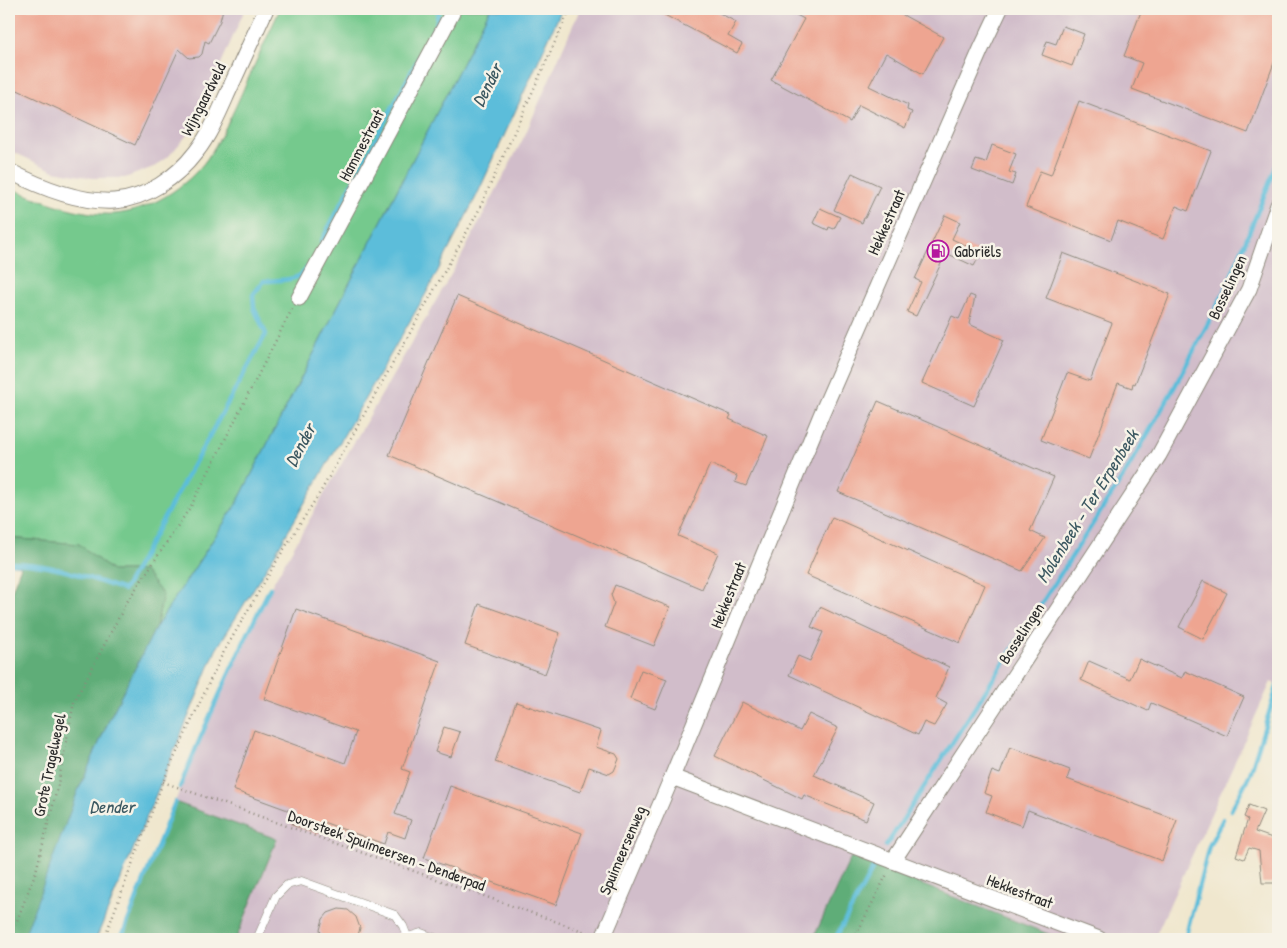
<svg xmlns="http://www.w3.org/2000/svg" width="1287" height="948" font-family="'Patrick Hand',sans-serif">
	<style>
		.industrial { fill: #d1bdca }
		.green { fill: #74c98d; stroke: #507a5c }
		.forest { fill: #5fad78; stroke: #456c52 }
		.water { fill: #5cbdda; stroke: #447482 }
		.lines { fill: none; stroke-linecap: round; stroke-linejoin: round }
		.stream { stroke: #5cbdda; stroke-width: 4.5 }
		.building { fill: #eea591 }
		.service-casing { stroke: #8e897c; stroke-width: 9 }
		.minor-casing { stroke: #8e897c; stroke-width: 17 }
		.path { stroke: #8e897c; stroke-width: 2.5; stroke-dasharray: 1 4; stroke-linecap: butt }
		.service { stroke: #fff; stroke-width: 8 }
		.minor { stroke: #fff; stroke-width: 15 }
		.labels { text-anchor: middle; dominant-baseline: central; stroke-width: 5; stroke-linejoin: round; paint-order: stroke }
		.street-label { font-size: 16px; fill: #2b2b2b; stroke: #f7f3e8 }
		.poi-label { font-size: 16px; fill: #2b2b2b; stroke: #f7f3e8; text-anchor: start }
		.water-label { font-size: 18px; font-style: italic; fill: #3a5760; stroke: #f7f3e8 }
	</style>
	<rect width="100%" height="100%" fill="#f7f3e8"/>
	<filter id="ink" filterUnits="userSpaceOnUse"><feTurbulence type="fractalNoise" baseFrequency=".02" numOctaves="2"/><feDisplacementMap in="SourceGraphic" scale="10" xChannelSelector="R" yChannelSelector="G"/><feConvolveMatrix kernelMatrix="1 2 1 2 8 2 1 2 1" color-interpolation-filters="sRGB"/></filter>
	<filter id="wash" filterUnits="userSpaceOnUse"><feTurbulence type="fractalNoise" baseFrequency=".0096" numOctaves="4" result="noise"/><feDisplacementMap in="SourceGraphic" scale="20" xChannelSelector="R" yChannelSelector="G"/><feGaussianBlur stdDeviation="1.12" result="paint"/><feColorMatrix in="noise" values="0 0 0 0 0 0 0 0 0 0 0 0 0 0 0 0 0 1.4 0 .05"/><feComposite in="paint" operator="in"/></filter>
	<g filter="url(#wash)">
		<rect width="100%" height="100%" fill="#f0e7ce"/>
		<!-- industrial -->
		<g class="industrial">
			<polygon points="9,9 245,9 203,105 187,135 169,156 156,166 125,178 93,178 54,171 9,150"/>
			<polygon points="580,9 1278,9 1278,685 1271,682 1154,939 1061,939 857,860 814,939 236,939 175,802 202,733 236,656 270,588 460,259 525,135"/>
		</g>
		<!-- green -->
		<path class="green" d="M280 9H490L237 503 156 627 163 595 144 571H112L79 544 9 538V188C42 200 79 216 115 214 149 211 187 187 207 159 222 137 233 113 244 88 256 62 268 35 280 9Z"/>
		<!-- forest -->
		<g class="forest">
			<polygon points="9,538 79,544 112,571 144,571 163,595 156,627 110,718 77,793 54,863 24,939 9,939 9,598 21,566 9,564"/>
			<polygon points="175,802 277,839 236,939 121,939"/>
			<polygon points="851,857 1061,939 813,939"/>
		</g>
		<!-- water -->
		<polygon class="water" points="490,9 562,9 477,195 428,290 275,554 216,650 96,939 23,939 77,793 110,718 156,627 237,503"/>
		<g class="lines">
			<!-- stream -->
			<g class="stream">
				<polyline points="321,242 436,25 439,9"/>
				<path d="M9 563C50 563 86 577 124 590L266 334 254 308 253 295 264 281C277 280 300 282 307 268"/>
				<path d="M180 787C207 719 238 653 270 588"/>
				<polyline points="1231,810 1250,774 1278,684"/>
				<polyline points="886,846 1126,472 1175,386 1225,291 1278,162"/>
				<polyline points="121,939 175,802"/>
				<polyline points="835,939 873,868"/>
				<polyline points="1185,939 1209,846 1223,819"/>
			</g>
		</g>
		<g id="blocks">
			<!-- building -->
			<g class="building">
				<polygon points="9,9 223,9 220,21 209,43 205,41 202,54 199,57 189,58 179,49 135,145 9,86"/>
				<polygon points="653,9 712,9 736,22 728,36 742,44 737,53"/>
				<polygon points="785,9 892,9 943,37 923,74 886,53 869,86 908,105 907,110 912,112 905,128 859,105 850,122 771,80 804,19"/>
				<polygon points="1142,9 1278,9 1278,52 1248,133 1132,89 1142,63 1124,56"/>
				<polygon points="1063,26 1084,34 1072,66 1042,55 1047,41 1056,44"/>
				<polygon points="1079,101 1211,151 1188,211 1176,206 1163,239 1118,221 1111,240 1026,207 1040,171 1051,175"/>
				<polygon points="992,145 1016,154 1009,172 1016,174 1012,185 972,170 976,160 986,163"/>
				<polygon points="852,173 880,186 865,218 864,218 862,223 834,210"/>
				<polygon points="820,208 840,217 834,229 829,227 828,230 813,223"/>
				<polygon points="945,215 960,222 952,239 981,253 974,266 946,253 916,316 907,312 921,282 915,279"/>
				<polygon points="1063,253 1170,294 1135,384 1133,383 1132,388 1118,383 1089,459 1041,440 1067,373 1090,381 1112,323 1046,298"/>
				<polygon points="970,295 975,297 969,324 1004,340 974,406 922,383 952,316 959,319"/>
				<polygon points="457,296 731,415 729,419 768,436 746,486 735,482 737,476 710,464 678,536 718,553 702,589 389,455"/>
				<polygon points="878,401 1054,477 1030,531 1045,538 1022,571 838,492"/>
				<polygon points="832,517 985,585 960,643 806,575"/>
				<polygon points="1203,581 1227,593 1203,639 1179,627"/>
				<polygon points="615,585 670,607 654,646 605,627 614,603 611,595"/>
				<polygon points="479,604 560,633 545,674 465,645"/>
				<polygon points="820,607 949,667 936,698 947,704 934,726 924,722 918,735 789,675 798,656 810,661 823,632 811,627"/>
				<polygon points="296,609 440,661 402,769 410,772 395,814 411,820 405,838 388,832 384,844 323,822 318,834 292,825 296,813 233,790 254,730 345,763 356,732 264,699"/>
				<polygon points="1139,659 1182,678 1185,671 1244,697 1227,736 1151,703 1148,711 1081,680 1089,661 1130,679"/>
				<polygon points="641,670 667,679 655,709 630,699"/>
				<polygon points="516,702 601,731 596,747 616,754 619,759 614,771 609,774 589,767 580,792 495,762"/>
				<polygon points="742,702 800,731 809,714 838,728 814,775 874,802 866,820 804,795 802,799 715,756"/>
				<polygon points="444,727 460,732 451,757 435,752"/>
				<polygon points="1010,747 1070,770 1067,779 1177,820 1162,861 1028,810 1022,826 986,812 992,796 984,793 992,771 1000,774"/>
				<polygon points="450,786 582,833 556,905 424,858"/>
				<polygon points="1249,805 1264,811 1255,832 1278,840 1278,883 1262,883 1259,851 1249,848 1244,859 1236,856 1248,819 1244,817"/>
				<polygon points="339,909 348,910 356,917 360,928 357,939 323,939 320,930 323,919 328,913"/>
			</g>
		</g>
	</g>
	<g filter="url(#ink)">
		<use href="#blocks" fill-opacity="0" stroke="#8e897c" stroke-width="1"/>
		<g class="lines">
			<!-- service casing -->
			<g class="service-casing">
				<g id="service">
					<polyline points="408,937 421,933 437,939"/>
					<polyline points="257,939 276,896 287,885 301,881 395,915 403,926 408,939"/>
				</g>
			</g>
			<!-- minor casing -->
			<g class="minor-casing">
				<g id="minor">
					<path d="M9 171C40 187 78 203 114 201 146 199 177 177 196 152 211 133 220 110 230 88 242 62 254 35 266 9"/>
					<polyline points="299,298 442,32 452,13 451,9"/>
					<polyline points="672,777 1099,939"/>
					<polyline points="893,861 1159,455 1249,289 1278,205"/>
					<polyline points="603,938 672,777 821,415 981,49 1000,9"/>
				</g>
			</g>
			<!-- path -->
			<g class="path">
				<polyline points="163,782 591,934"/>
				<polyline points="10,939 36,871 57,789 74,702 127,602 191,506 292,309"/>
				<polyline points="104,939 163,782 222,655 279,557 321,491 478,212 570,9"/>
				<polyline points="854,939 887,874"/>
			</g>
			<!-- service -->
			<use href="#service" class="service"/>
			<!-- minor -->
			<use href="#minor" class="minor"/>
		</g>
	</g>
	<!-- icons -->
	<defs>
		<g id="fuel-ring" transform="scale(1.125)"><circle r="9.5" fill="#f7f3e8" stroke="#b5179e" stroke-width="1.5"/><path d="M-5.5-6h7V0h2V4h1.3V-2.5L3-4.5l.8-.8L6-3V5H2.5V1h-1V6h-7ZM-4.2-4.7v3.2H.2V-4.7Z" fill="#b5179e"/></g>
	</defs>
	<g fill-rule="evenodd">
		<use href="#fuel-ring" x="938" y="251"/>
	</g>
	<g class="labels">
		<!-- street labels -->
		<g class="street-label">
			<text transform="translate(203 99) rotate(-63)">Wijngaardveld</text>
			<text transform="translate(361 145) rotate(-62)">Hammestraat</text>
			<text transform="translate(886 222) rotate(-66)">Hekkestraat</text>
			<text transform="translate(1227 287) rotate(-65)">Bosselingen</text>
			<text transform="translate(728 595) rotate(-68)">Hekkestraat</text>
			<text transform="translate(1021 633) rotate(-57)">Bosselingen</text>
			<text transform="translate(49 765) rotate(-78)">Grote Tragelwegel</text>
			<text transform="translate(387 850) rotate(20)">Doorsteek Spuimeersen - Denderpad</text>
			<text transform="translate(622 850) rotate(-67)">Spuimeersenweg</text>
			<text transform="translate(1020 891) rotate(21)">Hekkestraat</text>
		</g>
		<!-- poi labels -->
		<g class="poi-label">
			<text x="954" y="251">Gabriëls</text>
		</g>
		<!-- water labels -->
		<g class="water-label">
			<text transform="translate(487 85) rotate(-63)">Dender</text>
			<text transform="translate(300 445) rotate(-62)">Dender</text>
			<text transform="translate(1087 506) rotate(-58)">Molenbeek - Ter Erpenbeek</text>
			<text x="112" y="806">Dender</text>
		</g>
	</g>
	<!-- margin -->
	<rect width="1287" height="948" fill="none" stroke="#f7f3e8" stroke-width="30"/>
</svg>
